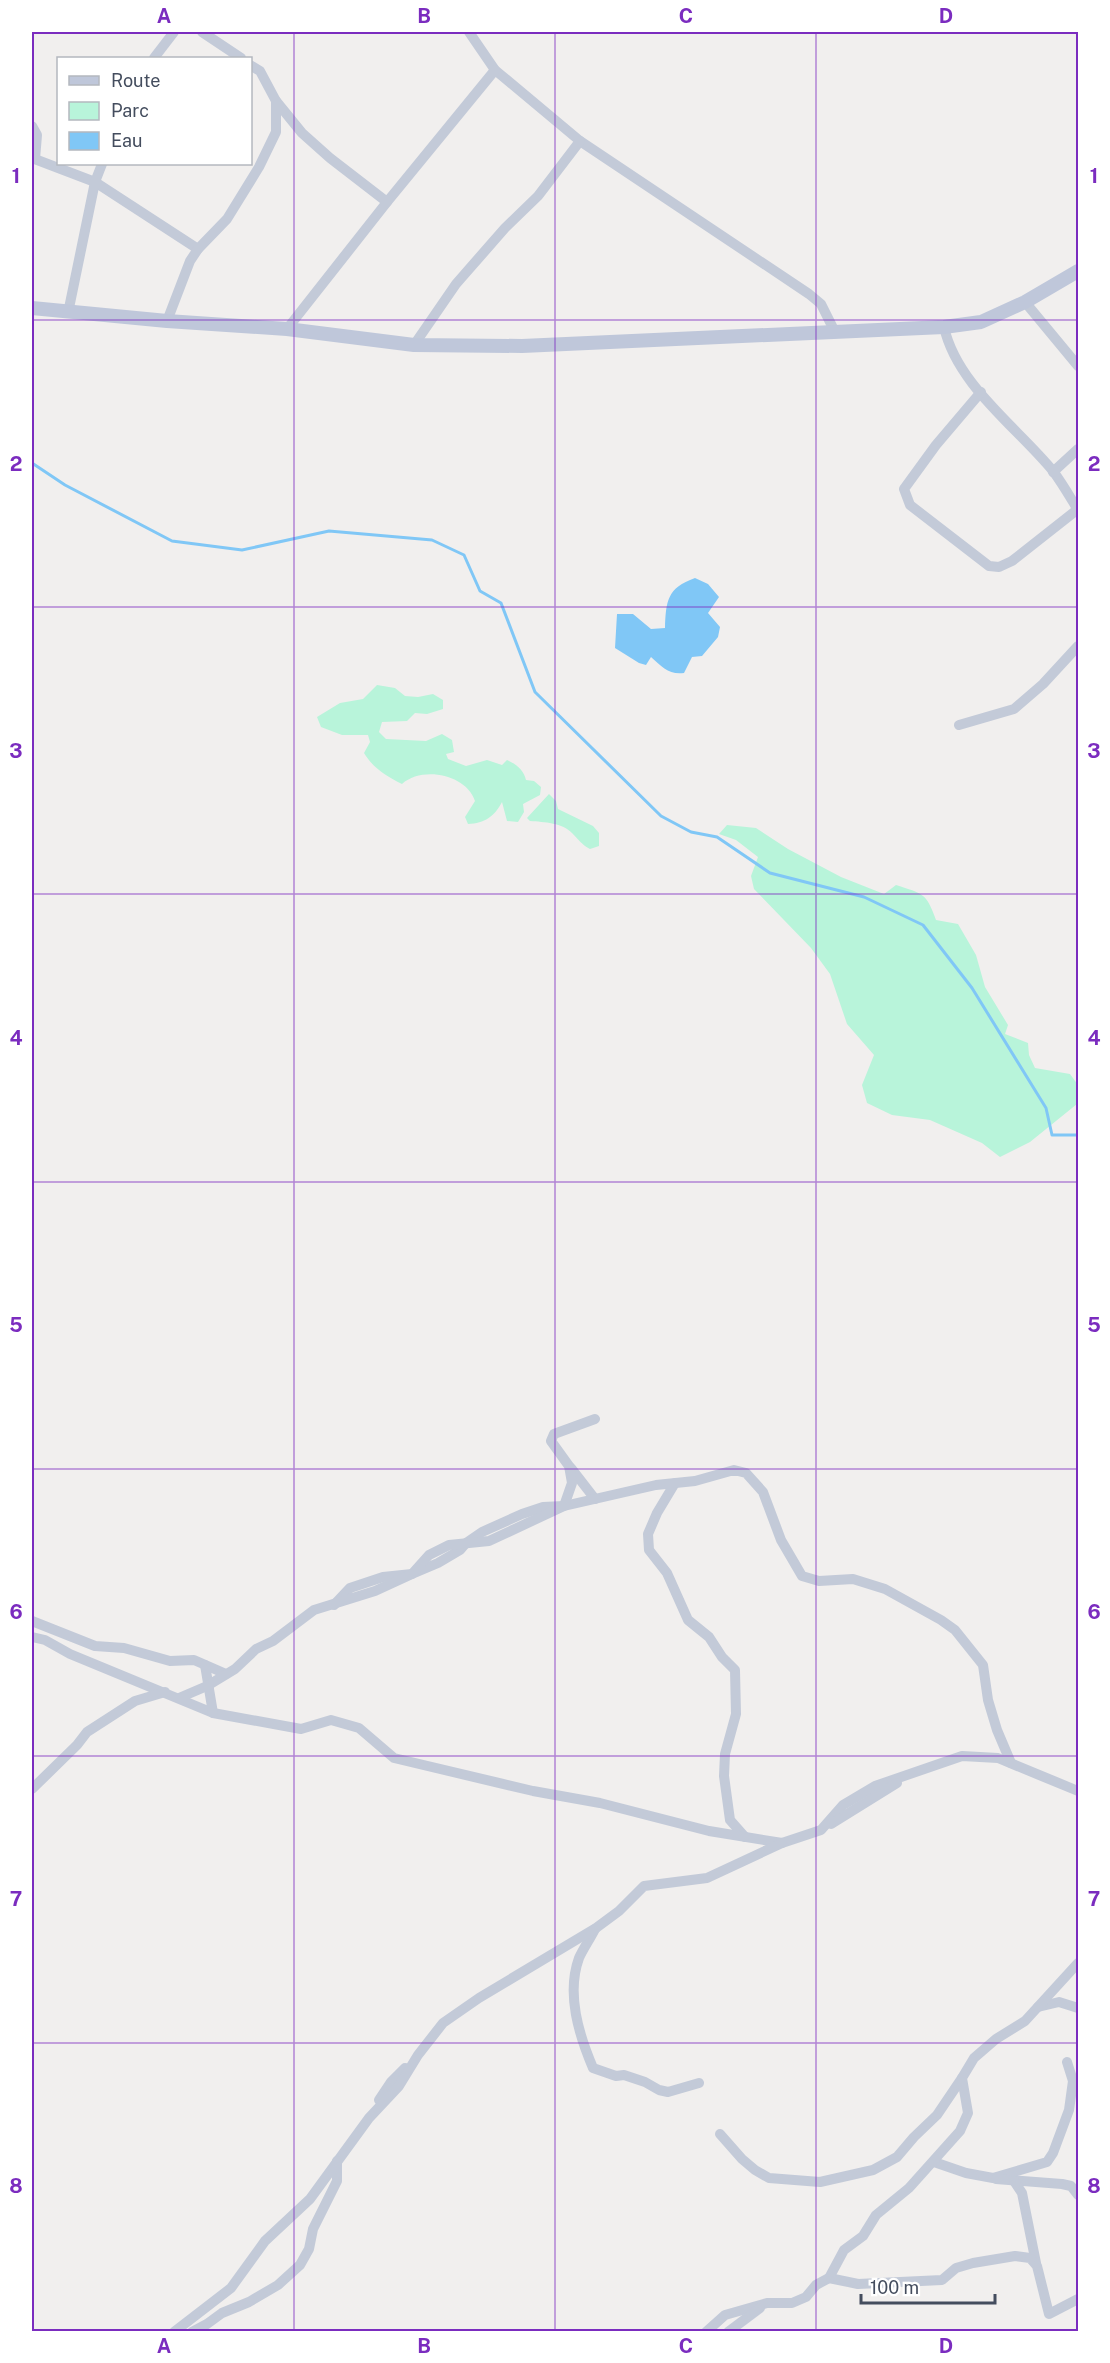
<svg xmlns="http://www.w3.org/2000/svg" width="1110" height="2363" font-family="'Public Sans',sans-serif">
	<style>
		.green { fill: #b8f4da }
		.water { fill: #80c7f6 }
		.lines { fill: none; stroke-linecap: round; stroke-linejoin: round }
		.stream { stroke: #80c7f6; stroke-width: 3 }
		.minor { stroke: #c3cad8; stroke-width: 10 }
		.secondary { stroke: #bfc7da; stroke-width: 14 }
		.grid { fill: none; stroke: #7b2cbf; stroke-width: 1.5; stroke-opacity: 0.55 }
		.neatline { fill: none; stroke: #7b2cbf; stroke-width: 2 }
		.grid-label { font-size: 20px; text-anchor: middle; font-weight: bold; fill: #7b2cbf }
	</style>
	<rect width="100%" height="100%" fill="#f1efee"/>
	<!-- green -->
	<g class="green">
		<path d="M377 685 395 688 405 696 418 697 433 694 443 700V709L427 714 415 713 407 721 382 722 379 732 386 739 426 741 442 734 452 740 454 752 446 754 448 759 466 766 487 760 502 765 507 760C516 764 524 770 526 780L534 781 541 787 540 795 523 804 524 812 518 822 507 821 502 802C494 817 485 823 468 824L465 817 475 801C466 774 422 766 402 784 386 776 373 768 364 753L370 742 368 735H342L321 727 317 717 340 703 363 699Z"/>
		<path d="M549 794 556 801 558 809 593 826 599 833V846L590 849C581 844 579 840 572 833 563 823 544 822 530 821L527 818Z"/>
		<path d="M727 825 756 828 788 849 841 877 884 894 896 885C923 894 926 892 936 920L958 924 976 955 985 987 1008 1025 1005 1034 1028 1043 1029 1055 1035 1068 1070 1074 1078 1085 1077 1104 1030 1142 1000 1157 982 1143 930 1120 892 1115 867 1103 862 1085 874 1055 847 1024 830 974 811 948 754 889 751 876 758 857 736 840 719 834Z"/>
	</g>
	<!-- water -->
	<path class="water" d="M695 578 708 584 719 597 708 613 720 627 718 637 702 656 692 657 684 673C669 675 662 667 651 657L646 665 639 663 615 648 617 614H633L651 629 665 628C666 601 667 588 695 578Z"/>
	<g class="lines">
		<!-- stream -->
		<polyline class="stream" points="32,463 65,485 172,541 242,550 329,531 432,540 464,555 480,591 501,603 535,692 661,816 691,832 717,837 770,873 864,897 923,925 972,988 1046,1108 1052,1135 1078,1135"/>
		<!-- minor -->
		<g class="minor">
			<polyline points="202,32 241,58"/>
			<polyline points="469,32 495,70 580,141 809,294 821,304 835,332"/>
			<polyline points="154,58 174,32"/>
			<polyline points="276,101 302,133 330,158 387,202"/>
			<polyline points="32,126 37,135 35,159"/>
			<polyline points="32,158 95,182 198,249"/>
			<polyline points="1025,302 1078,366"/>
			<polyline points="68,313 95,182 102,164"/>
			<polyline points="167,321 190,261 198,249 227,219 259,167 276,132 276,101 260,71 250,65"/>
			<path d="M944 327C957 385 1017 427 1053 471 1062 483 1070 497 1078 510"/>
			<polyline points="287,329 387,202 495,70"/>
			<polyline points="414,345 456,284 505,228 538,196 580,141"/>
			<polyline points="981,392 936,445 904,489 910,505 989,566 999,567 1012,561 1078,509"/>
			<polyline points="1053,472 1078,449"/>
			<polyline points="959,725 1014,709 1043,684 1078,646"/>
			<polyline points="571,1468 595,1499"/>
			<polyline points="675,1483 657,1513 648,1534 649,1550 667,1573 688,1620 709,1637 722,1657 735,1670 736,1714 725,1754 724,1776 730,1820 745,1837"/>
			<polyline points="334,1605 350,1588 383,1577 412,1574 438,1563 460,1550 466,1543 482,1532 522,1514 543,1507 564,1506 656,1485 695,1481 734,1470 746,1473 763,1492 781,1540 802,1576 819,1581 853,1579 885,1589 941,1620 955,1630 983,1665 988,1700 997,1730 1011,1763"/>
			<polyline points="32,1621 95,1646 124,1648 170,1661 194,1660 226,1674"/>
			<polyline points="32,1637 45,1640 70,1654 213,1713 301,1729 331,1720 359,1728 394,1758 533,1791 600,1803 709,1831 782,1843 821,1830 843,1805 875,1786 962,1756 998,1758 1078,1791"/>
			<polyline points="205,1665 213,1713"/>
			<polyline points="179,1698 207,1686 235,1669 256,1649 273,1641 314,1610 375,1591 412,1574 429,1555 449,1545 489,1541 564,1506 572,1483 569,1466 551,1441 554,1434 595,1419"/>
			<polyline points="32,1789 77,1745 87,1732 135,1701 165,1692"/>
			<polyline points="831,1824 897,1783"/>
			<path d="M595 1929C590 1939 583 1949 579 1958 566 1994 579 2035 593 2068L616 2076 624 2075 645 2082 659 2090 668 2092 699 2083"/>
			<polyline points="1038,2007 1059,2002 1078,2008"/>
			<polyline points="379,2100 391,2082 405,2068"/>
			<polyline points="720,2134 742,2159 755,2170 769,2178 820,2182 873,2170 897,2157 914,2137 937,2115 962,2078"/>
			<polyline points="934,2162 966,2173 993,2178 1047,2162 1053,2153 1069,2110 1073,2081 1067,2062"/>
			<polyline points="996,2179 1062,2184 1071,2186 1078,2195"/>
			<polyline points="1014,2181 1022,2193 1036,2263"/>
			<polyline points="829,2278 858,2284 942,2280 956,2268 973,2263 1015,2256 1030,2258 1037,2266 1049,2314 1078,2299"/>
			<polyline points="174,2332 231,2288 265,2241 310,2199 369,2118 399,2086 418,2055 443,2023 479,1998 596,1928 619,1911 644,1886 707,1878 782,1843"/>
			<polyline points="192,2332 207,2324 222,2313 249,2302 278,2285 300,2265 309,2249 313,2229 337,2181 337,2161"/>
			<polyline points="706,2332 725,2315 767,2303 792,2303 806,2297 816,2285 829,2278 844,2250 863,2236 876,2215 909,2188 960,2131 968,2113 962,2078 974,2058 996,2039 1025,2021 1078,1963"/>
			<polyline points="728,2332 760,2308"/>
		</g>
		<!-- secondary -->
		<polyline class="secondary" points="32,308 167,321 287,329 414,345 522,346 944,327 981,322 1025,302 1078,271"/>
	</g>
	<!-- grid -->
	<path class="grid" d="M294 32V2332M555 32V2332M816 32V2332M32 320H1078M32 607H1078M32 894H1078M32 1182H1078M32 1469H1078M32 1756H1078M32 2043H1078"/>
	<!-- border -->
	<rect width="1110" height="2363" fill="none" stroke="#ffffff" stroke-width="66"/>
	<!-- legend -->
	<rect x="57" y="57" width="195" height="108" fill="#ffffff" stroke="#b4b8bf" stroke-width="1.5"/>
	<rect x="69" y="76" width="30" height="9" fill="#bfc7da" stroke="#b4b8bf" stroke-width="1.5"/>
	<text x="111" y="87" font-size="18" fill="#444d5e">Route</text>
	<rect x="69" y="102" width="30" height="18" fill="#b8f4da" stroke="#b4b8bf" stroke-width="1.5"/>
	<text x="111" y="117" font-size="18" fill="#444d5e">Parc</text>
	<rect x="69" y="132" width="30" height="18" fill="#80c7f6" stroke="#b4b8bf" stroke-width="1.5"/>
	<text x="111" y="147" font-size="18" fill="#444d5e">Eau</text>
	<!-- scale -->
	<path d="M861 2294v9h134v-9" fill="none" stroke="#444d5e" stroke-width="3"/>
	<text x="870" y="2294" font-size="18" fill="#444d5e" stroke="#ffffff" stroke-width="4.5" paint-order="stroke">100 m</text>
	<rect x="33" y="33" width="1044" height="2297" class="neatline"/>
	<g class="grid-label">
		<text x="164" y="23">A</text>
		<text x="424" y="23">B</text>
		<text x="686" y="23">C</text>
		<text x="946" y="23">D</text>
		<text x="16" y="183">1</text>
		<text x="1094" y="183">1</text>
		<text x="16" y="471">2</text>
		<text x="1094" y="471">2</text>
		<text x="16" y="758">3</text>
		<text x="1094" y="758">3</text>
		<text x="16" y="1045">4</text>
		<text x="1094" y="1045">4</text>
		<text x="16" y="1332">5</text>
		<text x="1094" y="1332">5</text>
		<text x="16" y="1619">6</text>
		<text x="1094" y="1619">6</text>
		<text x="16" y="1906">7</text>
		<text x="1094" y="1906">7</text>
		<text x="16" y="2193">8</text>
		<text x="1094" y="2193">8</text>
		<text x="164" y="2353">A</text>
		<text x="424" y="2353">B</text>
		<text x="686" y="2353">C</text>
		<text x="946" y="2353">D</text>
	</g>
</svg>
